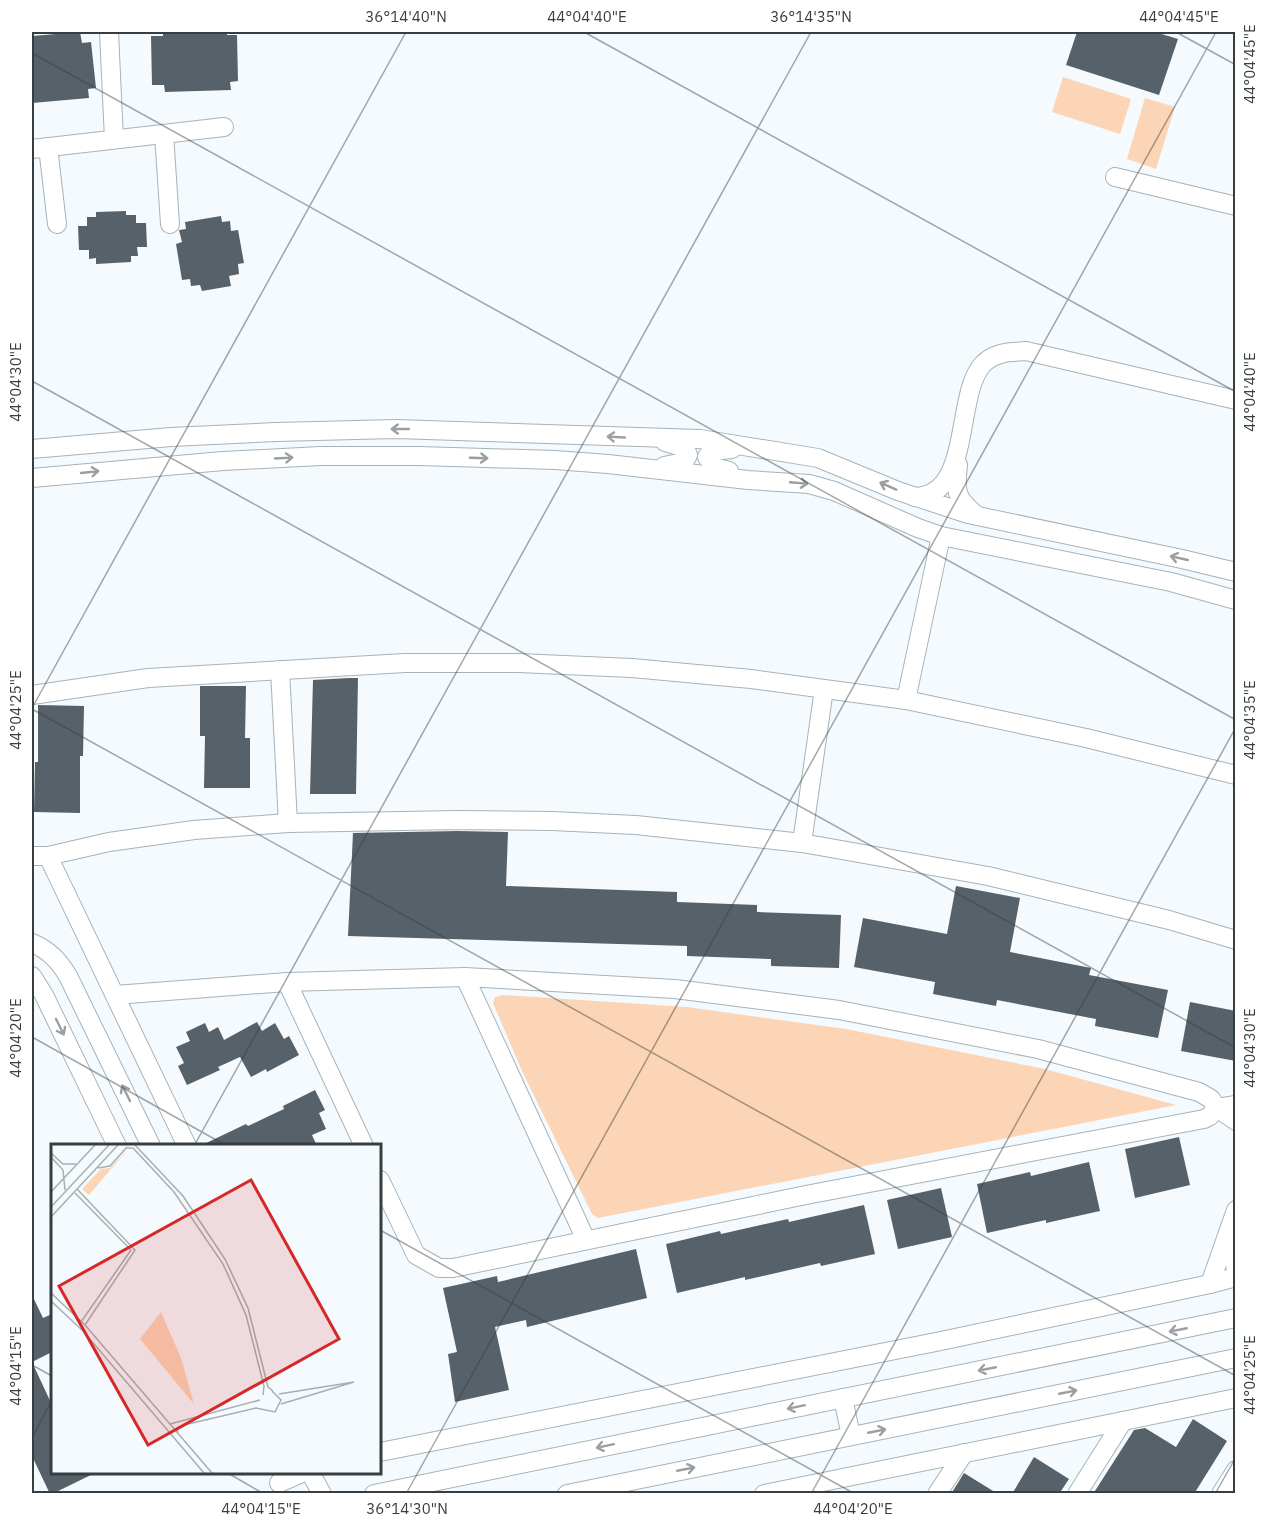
<svg xmlns="http://www.w3.org/2000/svg" width="1267" height="1525" font-family="'IBM Plex Sans',sans-serif">
	<style>
		.green { fill: #fbd5b5 }
		.building { fill: #566169 }
		.lines { fill: none; stroke-linecap: round; stroke-linejoin: round }
		.minor-casing { stroke: #a6b3bb; stroke-width: 20 }
		.minor { stroke: #fff; stroke-width: 18 }
		.oneway { stroke: #9c9ea0 }
		.ticks { fill: none; stroke: #383d40; stroke-width: 1.5; stroke-opacity: 0.45 }
		.inset-road { fill: none; stroke: #a9aeb1; stroke-width: 1.5 }
		.view { fill: #d62828; fill-opacity: 0.15; stroke: #d62828; stroke-width: 3 }
		.inset-edge { fill: none; stroke: #383d40; stroke-width: 3 }
		.neatline { fill: none; stroke: #383d40; stroke-width: 2 }
		.ticks-label { font-size: 15px; text-anchor: middle; fill: #383d40 }
	</style>
	<rect width="100%" height="100%" fill="#f4fafd"/>
	<!-- green -->
	<g class="green">
		<polygon points="1063,77 1131,99 1120,134 1052,112"/>
		<polygon points="1145,98 1175,107 1156,169 1127,159"/>
		<polygon points="503,995 687,1007 846,1029 1045,1069 1176,1105 598,1218 592,1214 522,1071 493,1003 495,997"/>
	</g>
	<!-- building -->
	<g class="building">
		<polygon points="80,32 82,43 91,42 96,88 88,89 89,98 32,103 32,36"/>
		<polygon points="163,32 227,32 227,35 237,35 238,81 230,82 231,90 165,92 164,85 152,85 151,36 163,36"/>
		<polygon points="1077,32 1155,32 1178,39 1159,95 1066,65"/>
		<polygon points="126,211 126,215 136,215 136,223 146,223 147,247 137,247 138,256 131,256 131,262 96,264 96,258 89,259 89,250 79,250 78,226 87,226 87,217 96,217 96,212"/>
		<polygon points="221,216 222,222 230,221 231,231 238,230 244,263 238,264 239,274 229,276 231,286 202,291 200,285 191,286 190,279 182,280 176,244 182,242 179,230 186,229 185,222"/>
		<polygon points="349,678 358,678 356,794 310,794 313,680"/>
		<polygon points="200,686 246,686 245,738 250,738 250,788 204,788 205,736 200,736"/>
		<polygon points="38,705 84,706 83,756 80,756 80,813 34,812 35,762 38,762"/>
		<polygon points="458,831 508,832 506,886 677,892 677,902 757,905 757,912 841,915 839,968 771,966 771,959 687,956 687,946 348,936 353,833"/>
		<polygon points="956,886 1020,898 1010,952 1091,968 1089,975 1168,990 1158,1038 1095,1026 1096,1019 997,1000 996,1006 933,994 935,982 854,967 863,918 947,934"/>
		<polygon points="1190,1002 1236,1011 1236,1061 1181,1051"/>
		<polygon points="257,1022 262,1031 275,1023 284,1039 289,1036 299,1055 267,1072 266,1069 251,1077 240,1057 218,1067 220,1070 187,1085 178,1066 184,1063 176,1047 190,1041 186,1032 205,1023 209,1032 218,1027 224,1040"/>
		<polygon points="315,1090 325,1110 319,1113 326,1129 312,1135 317,1146 200,1146 246,1124 248,1126 269,1116 284,1109 283,1106"/>
		<polygon points="1179,1137 1190,1185 1135,1198 1125,1149"/>
		<polygon points="1089,1162 1100,1211 1046,1223 1046,1220 987,1233 977,1184 1030,1172 1031,1176"/>
		<polygon points="941,1188 952,1237 898,1249 887,1200"/>
		<polygon points="864,1205 875,1254 821,1266 820,1263 745,1280 745,1277 677,1293 666,1244 720,1231 721,1234 788,1219 789,1222"/>
		<polygon points="636,1249 647,1298 527,1327 526,1320 495,1327 509,1390 455,1402 448,1354 457,1352 443,1288 497,1276 498,1282"/>
		<polygon points="32,1295 43,1318 52,1314 52,1352 32,1362 52,1405 52,1473 95,1473 52,1494 50,1494 32,1456"/>
		<polygon points="1193,1419 1227,1441 1194,1494 1093,1494 1134,1430 1145,1428 1176,1447"/>
		<polygon points="1034,1457 1069,1479 1059,1494 1012,1494"/>
		<polygon points="964,1473 998,1494 951,1494"/>
	</g>
	<g class="lines">
		<!-- minor casing -->
		<g class="minor-casing">
			<g id="minor">
				<polyline points="109,32 114,139"/>
				<polyline points="164,134 170,224"/>
				<polyline points="48,147 57,224"/>
				<polyline points="32,149 224,127"/>
				<polyline points="1115,177 1236,206"/>
				<polyline points="32,449 171,437 276,432 396,429 700,439 818,458 898,491 968,514 1182,559 1236,572"/>
				<path d="M958 465C955 491 955 497 975 514"/>
				<polyline points="664,466 684,462 688,455 685,448 665,442"/>
				<polyline points="729,471 714,467 707,457 711,451 732,449"/>
				<polyline points="32,478 223,461 320,456 419,456 555,460 608,464 748,480 809,484 834,491 918,528 941,536 1171,582 1236,600"/>
				<path d="M914 497C973 497 954 395 983 364 995 352 1010 352 1026 351L1236 400"/>
				<polyline points="280,670 288,823"/>
				<polyline points="32,695 148,678 405,663 518,663 632,668 751,679 906,700 1086,738 1236,775"/>
				<polyline points="906,700 941,536"/>
				<polyline points="802,843 824,689"/>
				<polyline points="32,856 48,856 109,842 194,830 288,823 458,820 552,821 636,825 802,843 988,876 1169,920 1236,940"/>
				<polyline points="48,856 187,1146"/>
				<path d="M32 943C49 950 59 961 68 976L151 1146"/>
				<polyline points="32,976 44,995 117,1146"/>
				<polyline points="465,977 586,1240"/>
				<polyline points="287,982 364,1146"/>
				<polyline points="115,995 287,982 465,977 675,989 839,1010 1038,1049 1199,1092 1211,1099 1217,1108 1236,1121"/>
				<polyline points="380,1180 416,1255 439,1268 453,1268 806,1195 1204,1119 1210,1116 1217,1108 1236,1105"/>
				<polyline points="1236,1232 1233,1248 1236,1271"/>
				<polyline points="1210,1284 1236,1210"/>
				<polyline points="843,1398 851,1436"/>
				<polyline points="380,1452 936,1342 1210,1284 1236,1277"/>
				<polyline points="310,1472 322,1494"/>
				<polyline points="279,1483 304,1472"/>
				<polyline points="374,1494 1236,1318"/>
				<polyline points="567,1494 1236,1358"/>
				<polyline points="764,1494 1236,1398"/>
				<polyline points="937,1494 964,1453"/>
				<polyline points="1077,1494 1123,1421"/>
				<polyline points="1221,1494 1236,1470"/>
			</g>
		</g>
		<!-- minor -->
		<use href="#minor" class="minor"/>
	</g>
	<!-- one-way arrows -->
	<defs><path id="oneway-shaft" d="M-6 0H5M1.5-3L5.5 0L1.5 3" fill="none" stroke-width="1.6" stroke-linecap="round" stroke-linejoin="round" transform="scale(1.5)"/></defs>
	<g class="oneway">
		<use href="#oneway-shaft" transform="translate(400 429) rotate(-180)"/>
		<use href="#oneway-shaft" transform="translate(616 437) rotate(-177)"/>
		<use href="#oneway-shaft" transform="translate(284 458) rotate(-3)"/>
		<use href="#oneway-shaft" transform="translate(479 458) rotate(2)"/>
		<use href="#oneway-shaft" transform="translate(90 472) rotate(-6)"/>
		<use href="#oneway-shaft" transform="translate(799 483) rotate(5)"/>
		<use href="#oneway-shaft" transform="translate(888 486) rotate(-156)"/>
		<use href="#oneway-shaft" transform="translate(1179 558) rotate(-167)"/>
		<use href="#oneway-shaft" transform="translate(60 1027) rotate(64)"/>
		<use href="#oneway-shaft" transform="translate(126 1093) rotate(-116)"/>
		<use href="#oneway-shaft" transform="translate(1178 1330) rotate(169)"/>
		<use href="#oneway-shaft" transform="translate(987 1369) rotate(169)"/>
		<use href="#oneway-shaft" transform="translate(1068 1392) rotate(-11)"/>
		<use href="#oneway-shaft" transform="translate(796 1407) rotate(168)"/>
		<use href="#oneway-shaft" transform="translate(877 1431) rotate(-11)"/>
		<use href="#oneway-shaft" transform="translate(605 1446) rotate(168)"/>
		<use href="#oneway-shaft" transform="translate(686 1469) rotate(-11)"/>
	</g>
	<!-- ticks -->
	<path class="ticks" d="M584 32 1236 392M1176 32 1236 65M32 53 1236 720M32 381 1236 1048M32 708 406 32M32 709 1236 1376M32 1037 227 1146M194 1146 811 32M380 1230 855 1494M32 1365 52 1376M32 1438 52 1400M226 1472 264 1494M406 1494 1216 32M811 1494 1236 727M1215 1494 1236 1457"/>
	<!-- overview -->
	<g transform="translate(51 1144)">
		<rect width="330" height="330" fill="#f4fafd"/>
		<path d="M77 5 38 51 31 45 50 25 59 24Z" fill="#fbd5b5"/>
		<path d="M110 168 130 214 143 260 89 195Z" fill="#fbd5b5"/>
		<path class="inset-road" d="M84 1 132 52 174 115 197 164 217 243 222 247M76 4H82L123 48 172 120 195 171 213 242 212 251M0 9 12 20H25M0 13 12 26 14 46M47 24 59 22 76 3M26 45 84 106 34 181M0 48 44 1M24 49 80 106 30 178M0 63 58 1M0 73 67 1M0 149 34 181 161 329M0 157 32 187 153 329M228 250 303 238 230 260M119 280 209 256M127 290 126 284 133 281 205 264 224 268 230 256 221 247"/>
		<path class="view" d="M200 36 288 195 97 301 8 142Z"/>
		<rect width="330" height="330" class="inset-edge"/>
	</g>
	<!-- border -->
	<rect width="1267" height="1525" fill="none" stroke="#ffffff" stroke-width="66"/>
	<rect x="33" y="33" width="1201" height="1459" class="neatline"/>
	<g class="ticks-label">
		<text x="406" y="22">36°14'40"N</text>
		<text x="587" y="22">44°04'40"E</text>
		<text x="811" y="22">36°14'35"N</text>
		<text x="1179" y="22">44°04'45"E</text>
		<text transform="translate(1250 64) rotate(-90)" y="5">44°04'45"E</text>
		<text transform="translate(16 382) rotate(-90)" y="5">44°04'30"E</text>
		<text transform="translate(1250 392) rotate(-90)" y="5">44°04'40"E</text>
		<text transform="translate(16 710) rotate(-90)" y="5">44°04'25"E</text>
		<text transform="translate(1250 720) rotate(-90)" y="5">44°04'35"E</text>
		<text transform="translate(16 1038) rotate(-90)" y="5">44°04'20"E</text>
		<text transform="translate(1250 1048) rotate(-90)" y="5">44°04'30"E</text>
		<text transform="translate(16 1366) rotate(-90)" y="5">44°04'15"E</text>
		<text transform="translate(1250 1375) rotate(-90)" y="5">44°04'25"E</text>
		<text x="261" y="1514">44°04'15"E</text>
		<text x="407" y="1514">36°14'30"N</text>
		<text x="853" y="1514">44°04'20"E</text>
	</g>
</svg>
